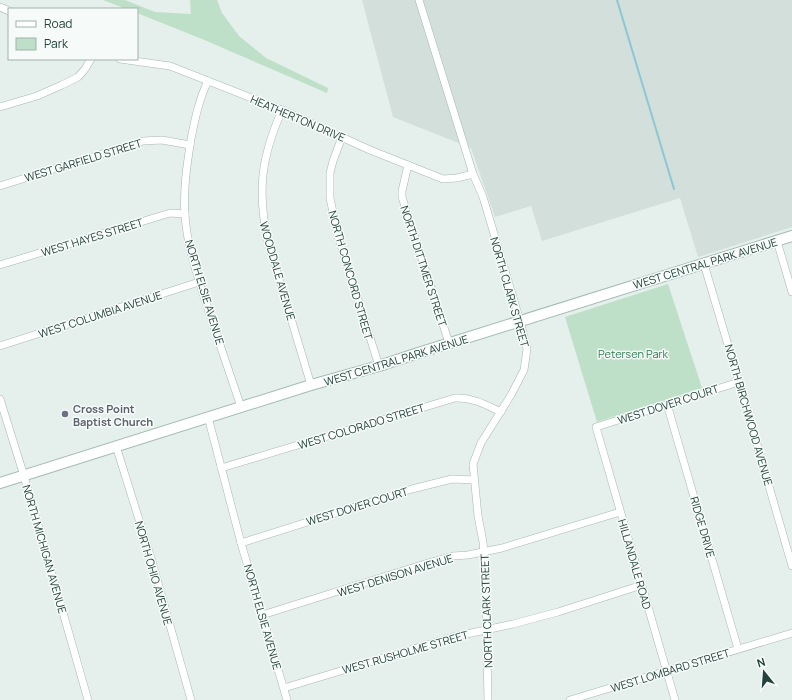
<svg xmlns="http://www.w3.org/2000/svg" width="792" height="700" font-family="Manrope,sans-serif">
	<style>
		.built { fill: #d3dfda }
		.green { fill: #bee0c8 }
		.lines { fill: none; stroke-linecap: round; stroke-linejoin: round }
		.stream { stroke: #8cc7d5; stroke-width: 2 }
		.street-casing { stroke: #a7b8b3; stroke-width: 8 }
		.secondary-casing { stroke: #a3bbb3; stroke-width: 12 }
		.street { stroke: #fff; stroke-width: 7 }
		.secondary { stroke: #fff; stroke-width: 10 }
		.worship-dot { fill: #6b7280; stroke: #f6fbf9; stroke-width: 1.5 }
		.labels { text-anchor: middle; dominant-baseline: central; stroke-width: 3; stroke-linejoin: round; paint-order: stroke }
		.street-label { font-size: 11px; fill: #23423b; stroke: #f6fbf9 }
		.park-label { font-size: 11px; fill: #2b7b4d; stroke: #f6fbf9 }
		.worship-label { font-size: 11px; font-weight: bold; fill: #5b616d; stroke: #f6fbf9; text-anchor: start }
	</style>
	<rect width="100%" height="100%" fill="#e5efeb"/>
	<!-- built -->
	<polygon class="built" points="362,0 792,0 792,227 698,257 680,198 542,241 531,206 495,217 471,148 393,117"/>
	<!-- green -->
	<g class="green">
		<polygon points="103,0 125,0 155,12 191,14 190,0 217,0 222,13 239,36 266,58 328,88 327,93 202,39 137,13 137,9 126,9"/>
		<polygon points="668,284 702,388 597,422 565,317"/>
	</g>
	<g class="lines">
		<!-- stream -->
		<polyline class="stream" points="617,0 674,189"/>
		<!-- street casing -->
		<g class="street-casing">
			<g id="street">
				<polyline points="419,0 473,174 483,197 520,321 527,349 524,370 511,395 481,443 473,464 478,516 483,542 485,565 488,700"/>
				<polyline points="0,7 9,11"/>
				<polyline points="120,59 170,66 282,110 370,150 443,179 457,178 473,174"/>
				<path d="M208 81C199 99 195 119 191 139 187 164 183 190 185 215 187 248 199 280 209 312 220 344 230 375 241 407"/>
				<polyline points="0,107 37,96 62,85 78,77 85,69 91,59"/>
				<path d="M282 110C261 158 257 191 268 242L311 385"/>
				<polyline points="342,137 333,161 330,173 330,198 338,236 379,366"/>
				<polyline points="408,165 402,191 402,197 449,343"/>
				<polyline points="0,186 143,141 162,140 190,145"/>
				<polyline points="777,241 792,292"/>
				<polyline points="704,264 739,382 792,566"/>
				<polyline points="0,265 170,213 185,214"/>
				<polyline points="0,346 199,282"/>
				<polyline points="0,399 24,476 88,700"/>
				<polyline points="667,404 738,649"/>
				<polyline points="208,417 241,543 287,700"/>
				<polyline points="116,446 151,558 191,700"/>
				<path d="M221 468 455 398C472 397 486 405 501 412"/>
				<polyline points="241,543 412,489 452,479 474,480"/>
				<polyline points="262,615 428,563 453,556 468,555 502,548 620,512"/>
				<polyline points="284,688 453,637 513,624 558,612 642,585"/>
				<polyline points="570,700 792,633"/>
				<polyline points="675,700 596,427 739,382"/>
			</g>
		</g>
		<!-- secondary casing -->
		<g class="secondary-casing">
			<polyline id="secondary" points="0,483 311,385 379,366 415,354 792,236"/>
		</g>
		<!-- street -->
		<use href="#street" class="street"/>
		<!-- secondary -->
		<use href="#secondary" class="secondary"/>
	</g>
	<!-- markers -->
	<circle class="worship-dot" cx="65" cy="414" r="4"/>
	<g class="labels">
		<!-- street labels -->
		<g class="street-label">
			<text transform="translate(298 118) rotate(23)">HEATHERTON DRIVE</text>
			<text transform="translate(83 160) rotate(-17)">WEST GARFIELD STREET</text>
			<text transform="translate(92 237) rotate(-17)">WEST HAYES STREET</text>
			<text transform="translate(705 263) rotate(-17)">WEST CENTRAL PARK AVENUE</text>
			<text transform="translate(424 266) rotate(72)">NORTH DITTMER STREET</text>
			<text transform="translate(278 271) rotate(74)">WOODDALE AVENUE</text>
			<text transform="translate(351 275) rotate(74)">NORTH CONCORD STREET</text>
			<text transform="translate(205 292) rotate(73)">NORTH ELSIE AVENUE</text>
			<text transform="translate(510 292) rotate(74)">NORTH CLARK STREET</text>
			<text transform="translate(100 314) rotate(-18)">WEST COLUMBIA AVENUE</text>
			<text transform="translate(396 360) rotate(-17)">WEST CENTRAL PARK AVENUE</text>
			<text transform="translate(668 404) rotate(-18)">WEST DOVER COURT</text>
			<text transform="translate(749 415) rotate(74)">NORTH BIRCHWOOD AVENUE</text>
			<text transform="translate(361 426) rotate(-17)">WEST COLORADO STREET</text>
			<text transform="translate(357 506) rotate(-17)">WEST DOVER COURT</text>
			<text transform="translate(703 527) rotate(74)">RIDGE DRIVE</text>
			<text transform="translate(45 549) rotate(74)">NORTH MICHIGAN AVENUE</text>
			<text transform="translate(635 564) rotate(74)">HILLANDALE ROAD</text>
			<text transform="translate(154 573) rotate(74)">NORTH OHIO AVENUE</text>
			<text transform="translate(395 575) rotate(-17)">WEST DENISON AVENUE</text>
			<text transform="translate(486 611) rotate(-92)">NORTH CLARK STREET</text>
			<text transform="translate(263 617) rotate(74)">NORTH ELSIE AVENUE</text>
			<text transform="translate(405 652) rotate(-16)">WEST RUSHOLME STREET</text>
			<text transform="translate(670 670) rotate(-17)">WEST LOMBARD STREET</text>
		</g>
		<!-- park labels -->
		<g class="park-label">
			<text x="633" y="353">Petersen Park</text>
		</g>
		<!-- worship labels -->
		<g class="worship-label">
			<text x="73" y="408">Cross Point<tspan x="73" dy="13">Baptist Church</tspan></text>
		</g>
	</g>
	<!-- legend -->
	<rect x="8" y="8" width="130" height="52" fill="#f6fbf9" stroke="#a2b1ad"/>
	<rect x="16" y="21" width="20" height="6" fill="#ffffff" stroke="#a2b1ad"/>
	<text x="44" y="28" font-size="12" fill="#23423b">Road</text>
	<rect x="16" y="38" width="20" height="12" fill="#bee0c8" stroke="#a2b1ad"/>
	<text x="44" y="48" font-size="12" fill="#23423b">Park</text>
	<!-- north arrow -->
	<g transform="translate(764 672) rotate(343)" stroke="#f6fbf9" stroke-width="3" paint-order="stroke">
	<path d="M0-3L7 15L0 10L-7 15Z" fill="#23423b"/>
	<text y="-6" font-size="11" font-weight="bold" text-anchor="middle" fill="#23423b">N</text>
	</g>
</svg>
